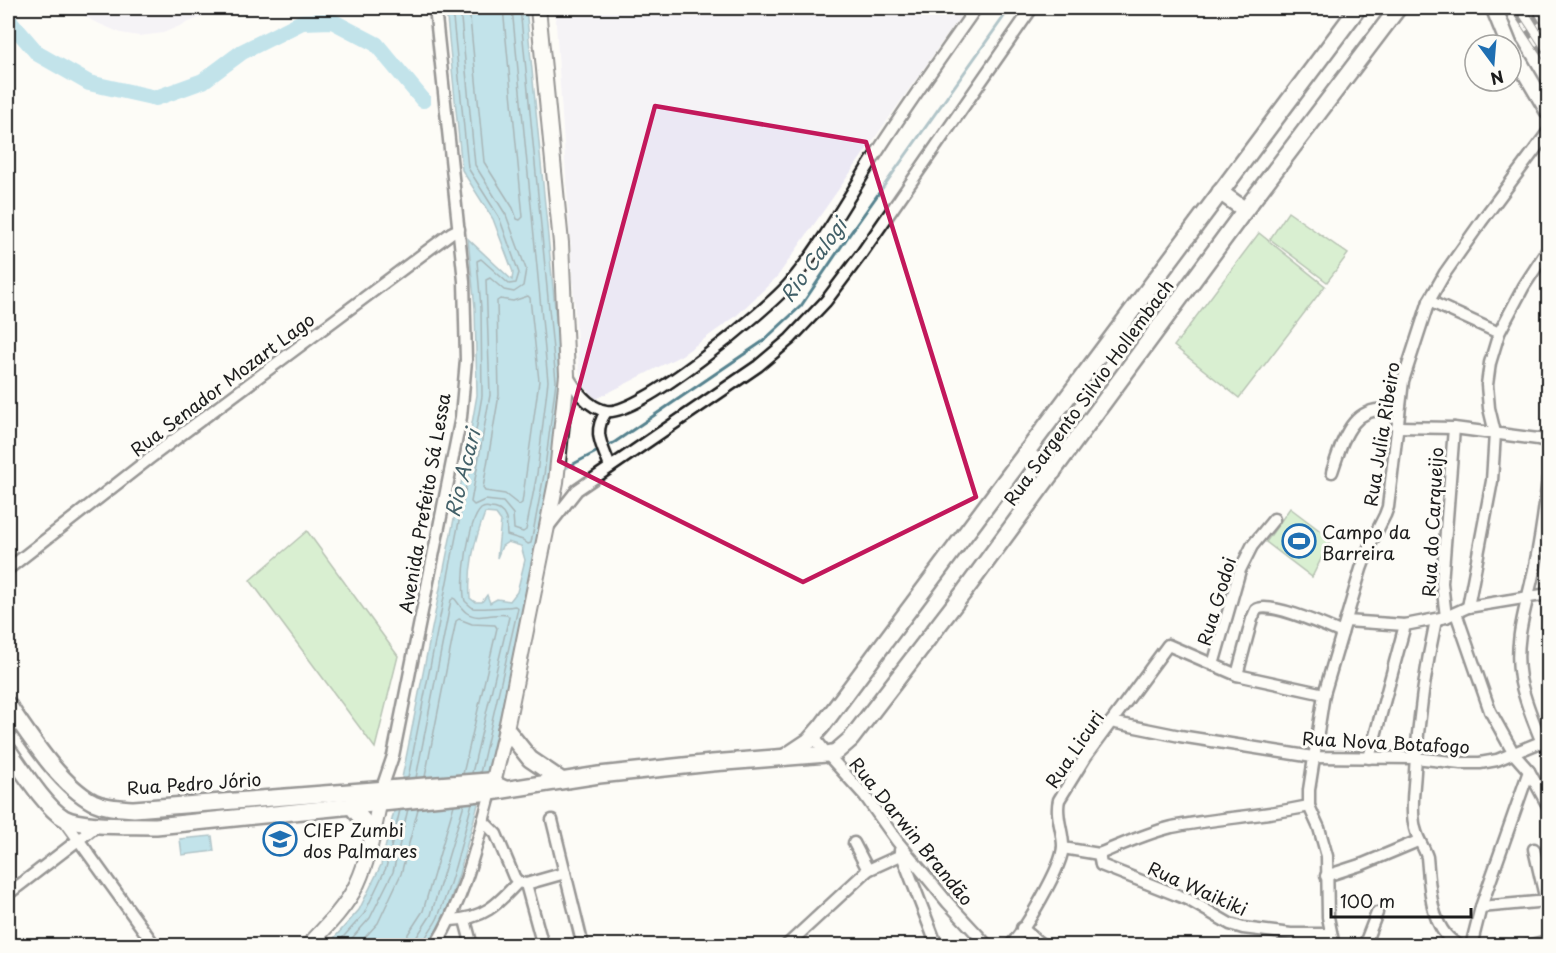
<svg xmlns="http://www.w3.org/2000/svg" width="1556" height="953" font-family="'Playpen Sans',sans-serif">
	<style>
		.built { fill: #ebe8f4 }
		.green { fill: #ade1a3; stroke: #647e60; stroke-width: 1.5 }
		.water { fill: #7ac6da; stroke: #54828e; stroke-width: 1.5; fill-rule: evenodd }
		.lines { fill: none; stroke-linecap: round; stroke-linejoin: round }
		.shore { stroke: #426068; stroke-width: 1.5 }
		.stream { stroke: #54828e; stroke-width: 3 }
		.river { stroke: #7ac6da; stroke-width: 16 }
		.minor-casing { stroke: #1c1c1c; stroke-width: 15 }
		.tertiary-casing { stroke: #1c1c1c; stroke-width: 18 }
		.secondary-casing { stroke: #1c1c1c; stroke-width: 20 }
		.minor { stroke: #fdfcf7; stroke-width: 10 }
		.tertiary { stroke: #fdfcf7; stroke-width: 14 }
		.secondary { stroke: #fdfcf7; stroke-width: 15 }
		.rail-casing { stroke: #1c1c1c; stroke-width: 5 }
		.rail { stroke: #fdfcf7; stroke-width: 3; stroke-dasharray: 9; stroke-linecap: butt }
		.marked { fill: none; stroke: #c2185b; stroke-width: 4.5; stroke-linejoin: round }
		.labels { text-anchor: middle; dominant-baseline: central; stroke-width: 6; stroke-linejoin: round; paint-order: stroke }
		.street-label { font-size: 18px; fill: #1c1c1c; stroke: #fdfcf7 }
		.poi-label { font-size: 18px; fill: #1c1c1c; stroke: #fdfcf7; text-anchor: start }
		.water-label { font-size: 20px; font-style: italic; fill: #426068; stroke: #fdfcf7 }
	</style>
	<rect width="100%" height="100%" fill="#fdfcf7"/>
	<filter id="ink" filterUnits="userSpaceOnUse"><feTurbulence type="fractalNoise" baseFrequency=".0167" numOctaves="2"/><feDisplacementMap in="SourceGraphic" scale="12" xChannelSelector="R" yChannelSelector="G"/><feConvolveMatrix kernelMatrix="1 2 1 2 8 2 1 2 1" color-interpolation-filters="sRGB"/></filter>
	<g filter="url(#ink)">
		<!-- built -->
		<g class="built">
			<polygon points="72,8 222,8 163,33 139,36 121,33 93,21"/>
			<polygon points="555,8 966,8 777,277 735,317 682,355 596,399 584,386 579,371"/>
		</g>
		<!-- green -->
		<g class="green">
			<polygon points="1288,212 1348,254 1327,282 1270,239"/>
			<polygon points="1259,233 1325,286 1239,398 1174,346"/>
			<polygon points="1290,508 1331,539 1312,577 1266,542"/>
			<polygon points="307,531 398,656 375,748 250,580"/>
		</g>
		<!-- water -->
		<g class="water">
			<path d="M446 8H526L562 381 550 476 529 587 490 760 459 874 443 922 427 945 327 946 359 910 381 865 402 778 464 469 477 395 475 308 468 239 512 280 513 272 493 219 462 170ZM485 513 496 514 501 521 497 558 502 546 508 542 521 546 525 560 517 592 510 601 497 599 490 603 487 595 482 602H475L470 598C468 567 474 542 485 513Z"/>
			<polygon points="212,836 214,851 182,855 180,839"/>
		</g>
		<g class="lines">
			<!-- shore -->
			<g class="shore">
				<polyline points="460,8 475,165 506,215 526,269 523,286 514,292 504,290 490,278 486,280 490,395 471,502 474,505 485,500 503,502 513,514 514,529 523,532 526,530 537,474 548,381 512,8"/>
				<polyline points="469,8 484,162 513,208 517,219 520,220 523,217 503,8"/>
				<polygon points="528,296 530,298 539,381 522,503 519,505 505,494 485,491 483,488 499,395 497,301 500,299 513,301"/>
				<path d="M480 773 518 608 515 606C511 607 477 609 473 608 471 607 467 603 465 601 460 585 468 521 481 509 484 507 487 507 490 508 497 508 502 510 505 517 508 522 506 529 507 535L523 540 528 544 531 543 544 475 556 381 520 8"/>
				<polyline points="425,777 456,621 459,619 472,624 495,625 497,628 463,774"/>
				<polyline points="408,778 469,471 482,396 481,308 477,261 481,259 509,284 516,283 519,273 499,217 468,168 452,8"/>
				<path d="M416 778 451 600 454 598C458 602 461 609 467 613 479 621 495 612 507 615L509 617 472 773"/>
				<polyline points="335,946 364,914 386,868 400,810"/>
				<polyline points="345,946 370,918 393,872 408,809"/>
				<polyline points="357,946 378,923 401,874 418,809"/>
				<polyline points="406,946 408,934 423,911 454,805"/>
				<polyline points="415,946 416,938 431,915 464,804"/>
				<path d="M423 946C424 935 434 927 438 917 453 880 462 841 472 803"/>
			</g>
			<!-- stream -->
			<polyline class="stream" points="562,470 615,442 762,342 801,306 847,238 1010,8"/>
			<!-- river -->
			<polyline class="river" points="8,19 38,54 89,83 156,98 203,81 242,52 302,22 332,21 376,44 423,100"/>
			<!-- minor casing -->
			<g class="minor-casing">
				<g id="minor">
					<polyline points="1429,301 1499,333"/>
					<path d="M567 375C576 390 587 407 606 411 637 418 768 309 790 283 823 244 848 197 876 154 908 104 942 56 976 8"/>
					<path d="M606 412C592 433 602 444 610 467"/>
					<polyline points="1397,427 1454,428 1538,439 1548,442"/>
					<path d="M1332 472C1344 436 1353 401 1399 411"/>
					<polyline points="548,527 577,490 758,366 790,339 826,301 862,253 1032,8"/>
					<polyline points="8,569 150,458 451,233 459,229"/>
					<polyline points="1468,607 1492,481 1495,433 1489,408 1487,385 1490,363 1499,333 1524,286 1548,249"/>
					<polyline points="1456,613 1490,711 1514,754 1529,771 1548,806"/>
					<polyline points="1446,617 1442,583 1454,428"/>
					<path d="M1436 620C1425 670 1418 721 1415 772 1414 789 1411 806 1414 823 1416 839 1423 844 1427 857 1430 886 1429 932 1461 946"/>
					<polyline points="1346,621 1405,625 1446,617 1468,607 1548,594"/>
					<polyline points="1213,665 1240,570 1252,546 1274,519"/>
					<path d="M1237 675 1252 619C1253 617 1255 612 1256 610 1268 600 1328 627 1342 633"/>
					<polyline points="1111,722 1180,736 1313,757 1415,758 1461,763 1480,763 1497,760 1548,739"/>
					<polyline points="813,736 827,754 865,796 897,841 948,903 988,946"/>
					<path d="M1542 743C1534 722 1524 700 1520 678 1513 639 1528 602 1535 565 1541 536 1545 507 1548 478"/>
					<polyline points="1369,758 1405,625"/>
					<polyline points="382,788 393,756 461,417 466,360 464,281 435,8"/>
					<polyline points="62,817 155,946"/>
					<polyline points="552,820 583,946"/>
					<polyline points="483,821 496,834 514,877 518,882 526,884 565,873"/>
					<polyline points="854,843 868,870"/>
					<polyline points="1063,848 1099,854 1101,865 1187,899 1230,924 1243,928 1291,934 1331,934"/>
					<polyline points="1534,849 1546,901"/>
					<polyline points="900,850 937,946"/>
					<path d="M1099 854C1123 844 1147 833 1172 827 1217 818 1264 816 1309 806"/>
					<polyline points="1326,876 1363,864 1418,841"/>
					<polyline points="526,884 543,946"/>
					<polyline points="8,894 99,824"/>
					<polyline points="1481,907 1548,901"/>
					<path d="M451 920C483 919 497 905 518 882"/>
					<polyline points="465,920 472,946"/>
					<polyline points="1022,928 1043,946"/>
					<path d="M435 946C465 898 476 846 491 792"/>
					<polyline points="786,946 868,870 901,855"/>
					<path d="M1010 946C1024 931 1063 866 1063 846 1063 831 1055 815 1059 800L1086 756 1168 645 1237 675 1324 694"/>
					<polyline points="1334,946 1328,917 1327,856 1319,828 1309,806 1309,790 1324,694 1361,569 1370,545 1385,515 1388,507 1403,381 1429,301 1445,273 1481,222 1548,132"/>
					<polyline points="1364,946 1377,913"/>
					<polyline points="1471,946 1481,907 1529,771"/>
					<polyline points="1526,946 1548,941"/>
				</g>
			</g>
			<!-- tertiary casing -->
			<g class="tertiary-casing">
				<g id="tertiary">
					<polyline points="491,792 506,729 556,482 567,375 561,243 538,8"/>
					<path d="M308 946C326 927 346 907 357 884 370 856 375 824 381 794"/>
				</g>
			</g>
			<!-- secondary casing -->
			<g class="secondary-casing">
				<g id="secondary">
					<polyline points="1494,8 1509,45"/>
					<polyline points="1511,48 1548,111"/>
					<polyline points="1220,192 1245,210"/>
					<polyline points="1025,453 1053,472"/>
					<path d="M8 705C29 735 60 785 93 802 106 808 120 808 134 809L488 781 505 789"/>
					<polyline points="506,729 530,759 561,780"/>
					<path d="M8 750C21 768 46 808 64 818 82 828 133 825 156 826L491 792 599 775 712 763 827 754 836 752 851 739 964 592 1245 210 1398 8"/>
					<polyline points="785,757 809,741 822,726 1358,8"/>
					<polyline points="352,807 372,831"/>
				</g>
			</g>
			<!-- minor -->
			<use href="#minor" class="minor"/>
			<!-- tertiary -->
			<use href="#tertiary" class="tertiary"/>
			<!-- secondary -->
			<use href="#secondary" class="secondary"/>
			<!-- rail casing -->
			<g class="rail-casing">
				<g id="rail">
					<polyline points="1512,8 1548,63"/>
					<polyline points="1529,8 1548,39"/>
				</g>
			</g>
			<!-- rail -->
			<use href="#rail" class="rail"/>
		</g>
	</g>
	<!-- marked area -->
	<path d="M0 0H1556V953H0ZM655 106 866 142 976 497 803 582 559 461Z" fill="#fdfcf7" fill-opacity=".55" fill-rule="evenodd"/>
	<path class="marked" d="M655 106 866 142 976 497 803 582 559 461Z"/>
	<!-- icons -->
	<defs>
		<g id="stadium-ring" transform="scale(1.725)"><circle r="9.5" fill="#fdfcf7" stroke="#1f6fb2" stroke-width="1.5"/><path d="M0-5a6.5 5 0 1 0 0 10a6.5 5 0 1 0 0-10ZM-3.5-1.8h7v3.6h-7Z" fill="#1f6fb2"/></g>
		<g id="school-ring" transform="scale(1.725)"><circle r="9.5" fill="#fdfcf7" stroke="#1f6fb2" stroke-width="1.5"/><path d="M0-5L7-2L0 1L-7-2ZM-4 1L0 2.5L4 1V4Q0 6-4 4Z" fill="#1f6fb2"/></g>
	</defs>
	<g fill-rule="evenodd">
		<use href="#stadium-ring" x="1299" y="541"/>
		<use href="#school-ring" x="280" y="839"/>
	</g>
	<g class="labels">
		<!-- street labels -->
		<g class="street-label">
			<text transform="translate(222 384) rotate(-37)">Rua Senador Mozart Lago</text>
			<text transform="translate(1088 392) rotate(-54)">Rua Sargento Silvio Hollembach</text>
			<text transform="translate(1381 434) rotate(-81)">Rua Julia Ribeiro</text>
			<text transform="translate(424 503) rotate(-80)">Avenida Prefeito Sá Lessa</text>
			<text transform="translate(1432 522) rotate(-87)">Rua do Carqueijo</text>
			<text transform="translate(1216 601) rotate(-73)">Rua Godoi</text>
			<text transform="translate(1386 742) rotate(3)">Rua Nova Botafogo</text>
			<text transform="translate(1074 749) rotate(-56)">Rua Licuri</text>
			<text transform="translate(194 783) rotate(-4)">Rua Pedro Jório</text>
			<text transform="translate(912 831) rotate(51)">Rua Darwin Brandão</text>
			<text transform="translate(1198 888) rotate(24)">Rua Waikiki</text>
		</g>
		<!-- poi labels -->
		<g class="poi-label">
			<text x="1322" y="531">Campo da<tspan x="1322" dy="21">Barreira</tspan></text>
			<text x="303" y="829">CIEP Zumbi<tspan x="303" dy="21">dos Palmares</tspan></text>
		</g>
		<!-- water labels -->
		<g class="water-label">
			<text transform="translate(813 260) rotate(-54)">Rio Calogi</text>
			<text transform="translate(462 473) rotate(-76)">Rio Acari</text>
		</g>
	</g>
	<!-- margin -->
	<rect width="1556" height="953" fill="none" stroke="#fdfcf7" stroke-width="30"/>
	<rect x="15" y="15" width="1526" height="923" fill="none" stroke="#1c1c1c" stroke-width="2" filter="url(#ink)"/>
	<!-- north arrow -->
	<g transform="translate(1493 63) rotate(164)"><circle r="28" fill="#fdfcf7" stroke="#a3a29f" stroke-width="1.5"/>
	<path d="M0-4.5L10 22L0 15L-10 22Z" fill="#1f6fb2"/>
	<text y="-9" font-size="16" font-weight="bold" text-anchor="middle" fill="#1c1c1c">N</text>
	</g>
	<!-- scale -->
	<path d="M1331 908v9h140v-9" fill="none" stroke="#1c1c1c" stroke-width="3"/>
	<text x="1340" y="908" font-size="18" fill="#1c1c1c" stroke="#fdfcf7" stroke-width="4.5" paint-order="stroke">100 m</text>
</svg>
